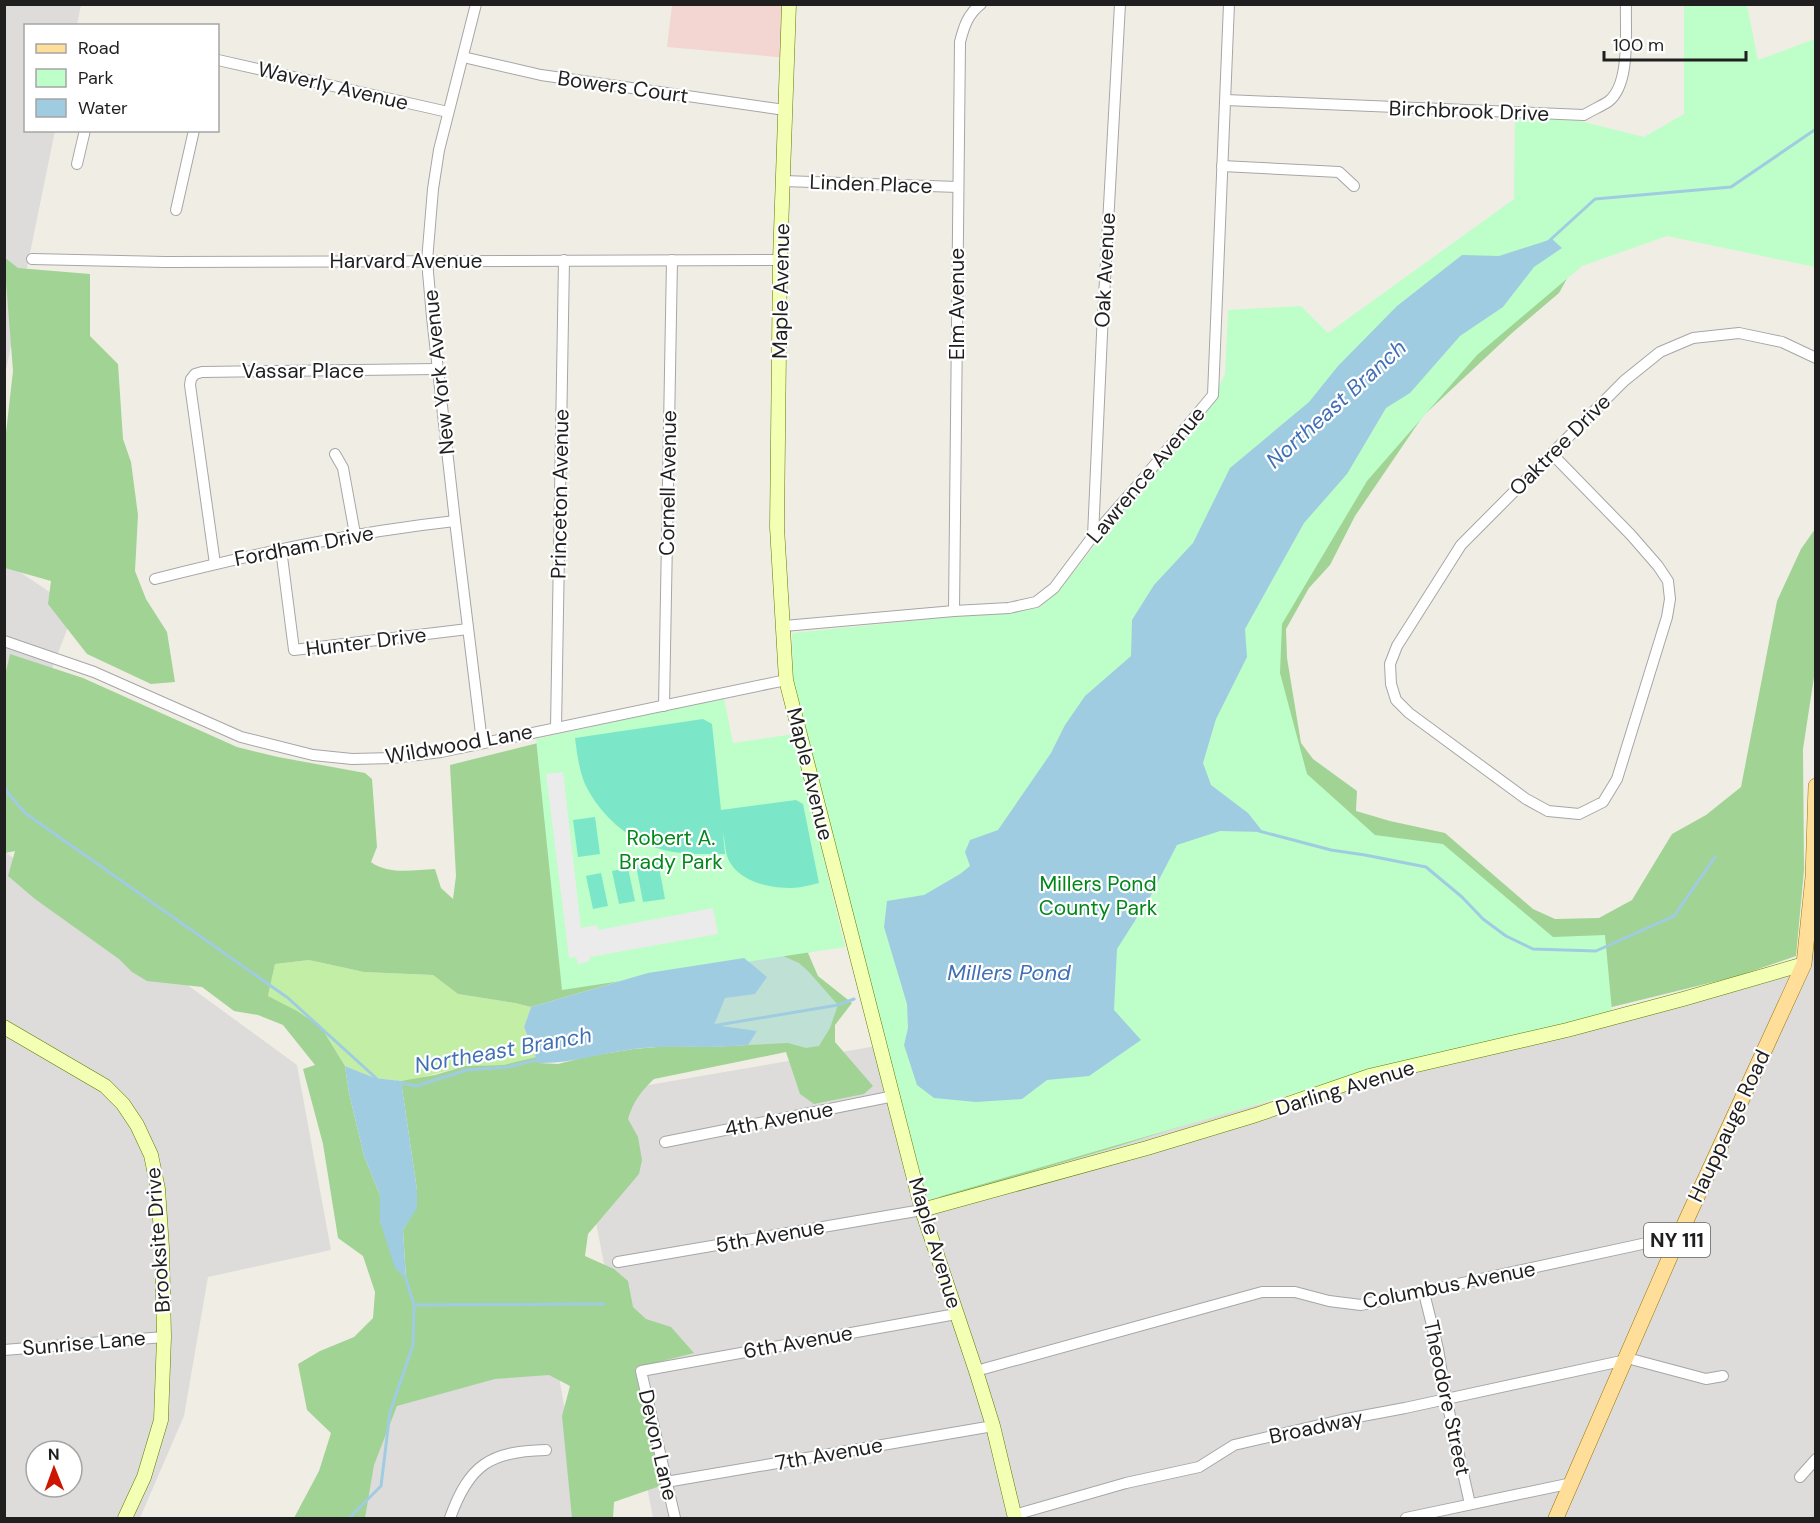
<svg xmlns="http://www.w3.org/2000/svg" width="1820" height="1523" font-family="'DM Sans',sans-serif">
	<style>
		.residential { fill: #dddcdb; fill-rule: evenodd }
		.commercial { fill: #f3d6d2 }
		.grass { fill: #c2efa5 }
		.forest { fill: #a1d395; fill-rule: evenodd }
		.wetland { fill: #bfe0d4 }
		.park { fill: #bdfec9 }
		.pitch { fill: #7be6c8 }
		.parking { fill: #ebebeb }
		.water { fill: #a0cce2 }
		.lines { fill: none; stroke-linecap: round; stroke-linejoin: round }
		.stream { stroke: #a0cce2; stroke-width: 3 }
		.street-casing { stroke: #a6a6a6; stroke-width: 12 }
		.secondary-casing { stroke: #617b00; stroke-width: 15 }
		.primary-casing { stroke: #970; stroke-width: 16 }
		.street { stroke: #fff; stroke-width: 10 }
		.secondary { stroke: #f3ffb3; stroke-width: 14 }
		.primary { stroke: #ffde9a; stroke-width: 15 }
		.labels { text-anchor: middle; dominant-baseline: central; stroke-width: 4.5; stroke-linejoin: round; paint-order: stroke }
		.shield { fill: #fff; stroke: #626262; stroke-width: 1.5 }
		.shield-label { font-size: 20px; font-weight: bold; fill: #1f1f1f }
		.street-label { font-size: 21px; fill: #1f1f1f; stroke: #fff }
		.park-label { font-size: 21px; fill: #02871b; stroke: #fff }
		.water-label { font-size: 22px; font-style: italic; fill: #4270b7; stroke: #fff }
	</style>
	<rect width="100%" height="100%" fill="#f0eee4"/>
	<!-- residential -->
	<g class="residential">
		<polygon points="5,5 81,5 77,25 26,26 26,130 55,131 5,375"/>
		<polygon points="5,562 75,609 5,790"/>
		<path d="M4 851 297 1065 331 1250 208 1277 184 1416 140 1518H5ZM36 1451H72V1487H36Z"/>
		<polygon points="1815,911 1815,1518 653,1518 572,1098 906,1041 930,1189 1804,964"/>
		<polygon points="556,1360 584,1518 336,1518 392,1383"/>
	</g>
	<!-- commercial -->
	<polygon class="commercial" points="672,5 791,5 788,58 667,47"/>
	<!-- grass -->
	<polygon class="grass" points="309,960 364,972 433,975 458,994 515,1003 531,1007 524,1027 536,1057 503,1065 465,1066 412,1080 401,1081 375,1078 345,1066 321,1027 268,996 275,964"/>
	<!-- forest -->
	<g class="forest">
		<polygon points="4,257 18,268 90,274 90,336 118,364 123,439 131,462 138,515 135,571 146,599 167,632 175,682 151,684 87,654 48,604 51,581 5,568 4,450 13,371"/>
		<polygon points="1569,275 1559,293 1512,333 1423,416 1355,516 1330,565 1309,588 1286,629 1287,658 1301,743 1313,759 1357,791 1356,811 1390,821 1445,833 1533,909 1555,919 1599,918 1632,900 1672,834 1706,815 1741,787 1777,601 1801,549 1815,529 1816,664 1803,749 1804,870 1796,956 1738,976 1364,1068 1122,1145 961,1193 942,1197 930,1194 1207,765 1387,411"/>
		<path d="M10 654 83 678 237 747 278 757 365 773 372 779 377 847 371 862C388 875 414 870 435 869L441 888 453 899 456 876 450 765 542 742 824 927 808 953 818 976 852 1003 835 1025V1042L873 1086 864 1094 814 1104 800 1094 786 1052 654 1079C641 1091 633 1102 628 1119L638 1137 642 1160 639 1174 588 1234 585 1256 614 1269 628 1281 633 1307 646 1319 671 1327 694 1353 635 1368 663 1485 614 1502 613 1518H572L562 1416 570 1386 549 1375 495 1379 397 1406 374 1465 365 1518H294L319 1471 331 1433 307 1410 298 1364 320 1351 354 1337 373 1318 375 1292 363 1256 338 1238 323 1144 303 1069 315 1065 283 1025 258 1015 234 1011 202 987 147 981 132 972 119 959 35 899 8 876 15 851 5 853 4 680ZM309 960 364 972 433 975 458 994 515 1003 531 1007 648 973 748 1045 709 1047 669 1046 633 1049 590 1056 558 1064 538 1063 536 1057 503 1065 465 1066 435 1075 401 1081 417 1190 416 1208 403 1230 406 1278 380 1222V1195L364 1156 349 1093 345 1066 321 1027 297 1011 268 996 275 964Z"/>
	</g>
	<!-- wetland -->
	<polygon class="wetland" points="772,951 799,963 808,971 838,1005 830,1028 819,1046 806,1048 788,1043 709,1047 669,1046 633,1049 590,1056 618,1013"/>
	<!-- park -->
	<g class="park">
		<polygon points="1684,5 1747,5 1758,60 1815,39 1815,267 1667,236 1582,266 1477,355 1367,481 1282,624 1280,673 1307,774 1375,835 1443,844 1553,937 1605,935 1612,1011 1368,1072 928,1200 883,1036 793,680 792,633 1039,608 1058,591 1212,401 1225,374 1228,310 1301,306 1328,333 1514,199 1515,118 1580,121 1644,137 1684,114"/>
		<polygon points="724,698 733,743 794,734 845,947 562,990 536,739"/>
	</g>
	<!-- pitch -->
	<g class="pitch">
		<path d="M703 719 712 724 721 810 796 800 803 804 819 883C810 885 800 888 791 888 768 888 736 881 727 856 725 849 725 840 723 833L725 854C704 854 681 855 660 849 627 839 600 815 585 784 579 770 577 753 575 738Z"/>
		<polygon points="595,817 600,854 578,857 573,820"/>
		<polygon points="658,862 665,899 643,902 636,865"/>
		<polygon points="628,868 635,901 619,904 612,871"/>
		<polygon points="601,873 608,906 593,909 586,876"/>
	</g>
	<!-- parking -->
	<polygon class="parking" points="563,772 581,928 597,925 598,930 713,908 718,934 590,957 590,961 578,964 576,957 569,958 546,774"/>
	<!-- water -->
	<g class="water">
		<polygon points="1552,239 1562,248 1534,267 1503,307 1460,336 1410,393 1386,408 1347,474 1304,523 1245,629 1247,657 1216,719 1203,763 1211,785 1248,813 1263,832 1220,831 1177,845 1150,897 1117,949 1114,1010 1141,1040 1089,1076 1047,1080 1022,1099 976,1102 934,1098 917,1085 904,1045 908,1028 907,1004 884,927 887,901 924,895 960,874 970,866 965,852 970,840 998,830 1051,753 1065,725 1085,696 1131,656 1132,620 1154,585 1193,543 1230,468 1309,402 1338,366 1397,306 1462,255 1499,256"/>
		<path d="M744 958 767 977 755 994 725 998 714 1025 757 1031 748 1045C734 1046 720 1047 707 1047 682 1047 658 1046 633 1049 601 1053 570 1064 538 1063L524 1027 531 1007 648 973Z"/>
		<polygon points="345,1066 375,1078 401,1081 417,1190 417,1208 403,1230 406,1279 395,1268 380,1222 380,1195 364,1156 349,1093"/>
	</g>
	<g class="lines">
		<!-- stream -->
		<g class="stream">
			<polyline points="1549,241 1595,199 1731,187 1816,129"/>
			<polyline points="4,786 8,793 25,813 288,998 376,1078"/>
			<polyline points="1259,831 1331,850 1365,855 1426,867 1462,897 1483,919 1506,936 1533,949 1596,951 1674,916 1715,857"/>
			<polyline points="712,1026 838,1005 854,999"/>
			<polyline points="397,1082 416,1086 467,1070 508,1067 540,1059"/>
			<polyline points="405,1276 414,1305 604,1304"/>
			<polyline points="349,1518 381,1486 390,1412 413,1345 414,1305"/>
		</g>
		<!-- street casing -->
		<g class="street-casing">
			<g id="street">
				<polyline points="476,4 439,150 433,189 427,261 432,317 455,521 482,742"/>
				<polyline points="463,57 541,75 785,110"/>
				<polyline points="218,60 448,112"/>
				<path d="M1226 100 1584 115C1592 110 1602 106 1609 101 1631 83 1625 30 1626 4"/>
				<polyline points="77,164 85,130"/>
				<polyline points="1222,166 1339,172 1354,186"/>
				<polyline points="783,181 958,187"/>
				<polyline points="176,210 194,130"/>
				<polyline points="32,259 165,262 780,260"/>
				<polyline points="335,454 343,468 355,534"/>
				<polyline points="1552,454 1631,535 1658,566 1668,581 1670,599 1667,617 1617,779 1603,802 1579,814 1548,811 1526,799 1409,713 1396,700 1391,684 1390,664 1397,646 1461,545 1624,381 1660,352 1693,338 1739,333 1782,342 1816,358"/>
				<polyline points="1093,536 1102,334 1120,4"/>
				<polyline points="281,549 294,650 468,629"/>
				<polyline points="215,564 190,385 191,379 195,374 202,372 438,369"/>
				<path d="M155 579C254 554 353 532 455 521"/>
				<path d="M954 611 960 42C964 26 968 14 981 4"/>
				<polyline points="784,626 954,611 1009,608 1036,602 1054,588 1093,536 1137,486 1213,395 1229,4"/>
				<polyline points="4,641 94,672 241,737 313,755 352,759 393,758 441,752 786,680"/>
				<polyline points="664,706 672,260"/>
				<polyline points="556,728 564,260"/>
				<polyline points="665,1142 894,1096"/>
				<polyline points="618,1262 922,1210"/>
				<polyline points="1424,1293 1438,1349 1446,1398 1470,1504"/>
				<polyline points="4,1350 164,1337"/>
				<polyline points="1627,1358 1706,1379 1723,1376"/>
				<polyline points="976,1371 1262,1292 1295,1292 1329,1301 1361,1305 1679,1236"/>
				<polyline points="1800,1477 1816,1459"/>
				<polyline points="666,1482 993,1426"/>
				<polyline points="1014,1515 1126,1483 1199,1467 1234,1445 1341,1420 1405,1408 1626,1360"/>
				<path d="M450 1518C469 1465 490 1451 546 1450"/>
				<polyline points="675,1518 641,1371 956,1314"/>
				<polyline points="1406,1518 1572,1483"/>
			</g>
		</g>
		<!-- secondary casing -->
		<g class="secondary-casing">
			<g id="secondary">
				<polyline points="789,4 780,260 777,527 786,680 922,1210 976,1371 993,1426 1015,1518"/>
				<polyline points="4,1027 105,1086 123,1104 137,1125 151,1155 158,1189 162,1248 164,1337 161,1420 144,1477 125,1518"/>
				<polyline points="922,1210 1147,1148 1256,1115 1369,1076 1567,1030 1683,999 1804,964"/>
			</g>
		</g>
		<!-- primary casing -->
		<g class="primary-casing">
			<polyline id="primary" points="1556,1518 1679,1236 1804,964 1813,877 1816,786"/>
		</g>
		<!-- street -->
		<use href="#street" class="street"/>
		<!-- secondary -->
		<use href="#secondary" class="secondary"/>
		<!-- primary -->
		<use href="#primary" class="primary"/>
	</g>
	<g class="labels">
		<!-- shield labels -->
		<rect class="shield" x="1644" y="1223" width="66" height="34" rx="4.5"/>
		<g class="shield-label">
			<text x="1677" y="1240">NY 111</text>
		</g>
		<!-- street labels -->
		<g class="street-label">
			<text transform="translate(333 86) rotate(13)">Waverly Avenue</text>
			<text transform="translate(623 87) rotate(8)">Bowers Court</text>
			<text transform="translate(1469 111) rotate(2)">Birchbrook Drive</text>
			<text transform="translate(871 184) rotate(2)">Linden Place</text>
			<text x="406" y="261">Harvard Avenue</text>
			<text transform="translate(1105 270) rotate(-87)">Oak Avenue</text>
			<text transform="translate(781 291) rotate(-89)">Maple Avenue</text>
			<text transform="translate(957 304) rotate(-90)">Elm Avenue</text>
			<text x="303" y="371">Vassar Place</text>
			<text transform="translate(439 372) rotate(-96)">New York Avenue</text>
			<text transform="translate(1560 445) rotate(-45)">Oaktree Drive</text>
			<text transform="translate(1146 475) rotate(-50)">Lawrence Avenue</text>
			<text transform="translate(668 483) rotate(-89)">Cornell Avenue</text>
			<text transform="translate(560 494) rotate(-89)">Princeton Avenue</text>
			<text transform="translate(304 546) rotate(-11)">Fordham Drive</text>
			<text transform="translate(366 642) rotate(-7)">Hunter Drive</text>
			<text transform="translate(459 744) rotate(-10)">Wildwood Lane</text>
			<text transform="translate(810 774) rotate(76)">Maple Avenue</text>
			<text transform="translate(1345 1088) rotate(-17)">Darling Avenue</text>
			<text transform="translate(779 1119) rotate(-11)">4th Avenue</text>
			<text transform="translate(1729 1126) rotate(-65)">Hauppauge Road</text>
			<text transform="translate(770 1236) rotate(-10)">5th Avenue</text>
			<text transform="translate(158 1240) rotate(-94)">Brooksite Drive</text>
			<text transform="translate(935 1243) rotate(73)">Maple Avenue</text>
			<text transform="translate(1449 1285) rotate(-11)">Columbus Avenue</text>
			<text transform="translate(798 1342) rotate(-10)">6th Avenue</text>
			<text transform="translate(84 1343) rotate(-5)">Sunrise Lane</text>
			<text transform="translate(1447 1398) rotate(78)">Theodore Street</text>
			<text transform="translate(1316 1427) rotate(-12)">Broadway</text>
			<text transform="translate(658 1445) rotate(77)">Devon Lane</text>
			<text transform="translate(829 1454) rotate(-10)">7th Avenue</text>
		</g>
		<!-- park labels -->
		<g class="park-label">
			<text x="671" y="838">Robert A.<tspan x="671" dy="24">Brady Park</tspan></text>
			<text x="1098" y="884">Millers Pond<tspan x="1098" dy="24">County Park</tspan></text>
		</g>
		<!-- water labels -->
		<g class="water-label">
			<text transform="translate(1336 404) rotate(-42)">Northeast Branch</text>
			<text x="1009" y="972">Millers Pond</text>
			<text transform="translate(503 1050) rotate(-10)">Northeast Branch</text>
		</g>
	</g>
	<!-- border -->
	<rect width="1820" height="1523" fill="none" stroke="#1f1f1f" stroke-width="12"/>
	<!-- legend -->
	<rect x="24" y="24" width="195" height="108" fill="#ffffff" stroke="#a5a5a5" stroke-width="1.5"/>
	<rect x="36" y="44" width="30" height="9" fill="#ffde9a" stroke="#a5a5a5" stroke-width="1.5"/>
	<text x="78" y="54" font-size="18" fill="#1f1f1f">Road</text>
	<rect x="36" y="69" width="30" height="18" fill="#bdfec9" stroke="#a5a5a5" stroke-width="1.5"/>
	<text x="78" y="84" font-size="18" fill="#1f1f1f">Park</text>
	<rect x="36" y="99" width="30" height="18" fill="#a0cce2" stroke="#a5a5a5" stroke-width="1.5"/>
	<text x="78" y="114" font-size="18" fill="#1f1f1f">Water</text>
	<!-- north arrow -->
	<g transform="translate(54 1469) rotate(359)"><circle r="28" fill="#ffffff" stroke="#a5a5a5" stroke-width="1.5"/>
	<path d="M0-4.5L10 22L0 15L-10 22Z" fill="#cd1600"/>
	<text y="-9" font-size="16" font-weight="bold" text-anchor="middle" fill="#1f1f1f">N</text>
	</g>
	<!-- scale -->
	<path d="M1604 51v9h142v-9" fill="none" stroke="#1f1f1f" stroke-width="3"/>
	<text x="1613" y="51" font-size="18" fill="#1f1f1f" stroke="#ffffff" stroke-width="4.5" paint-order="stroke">100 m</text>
</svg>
